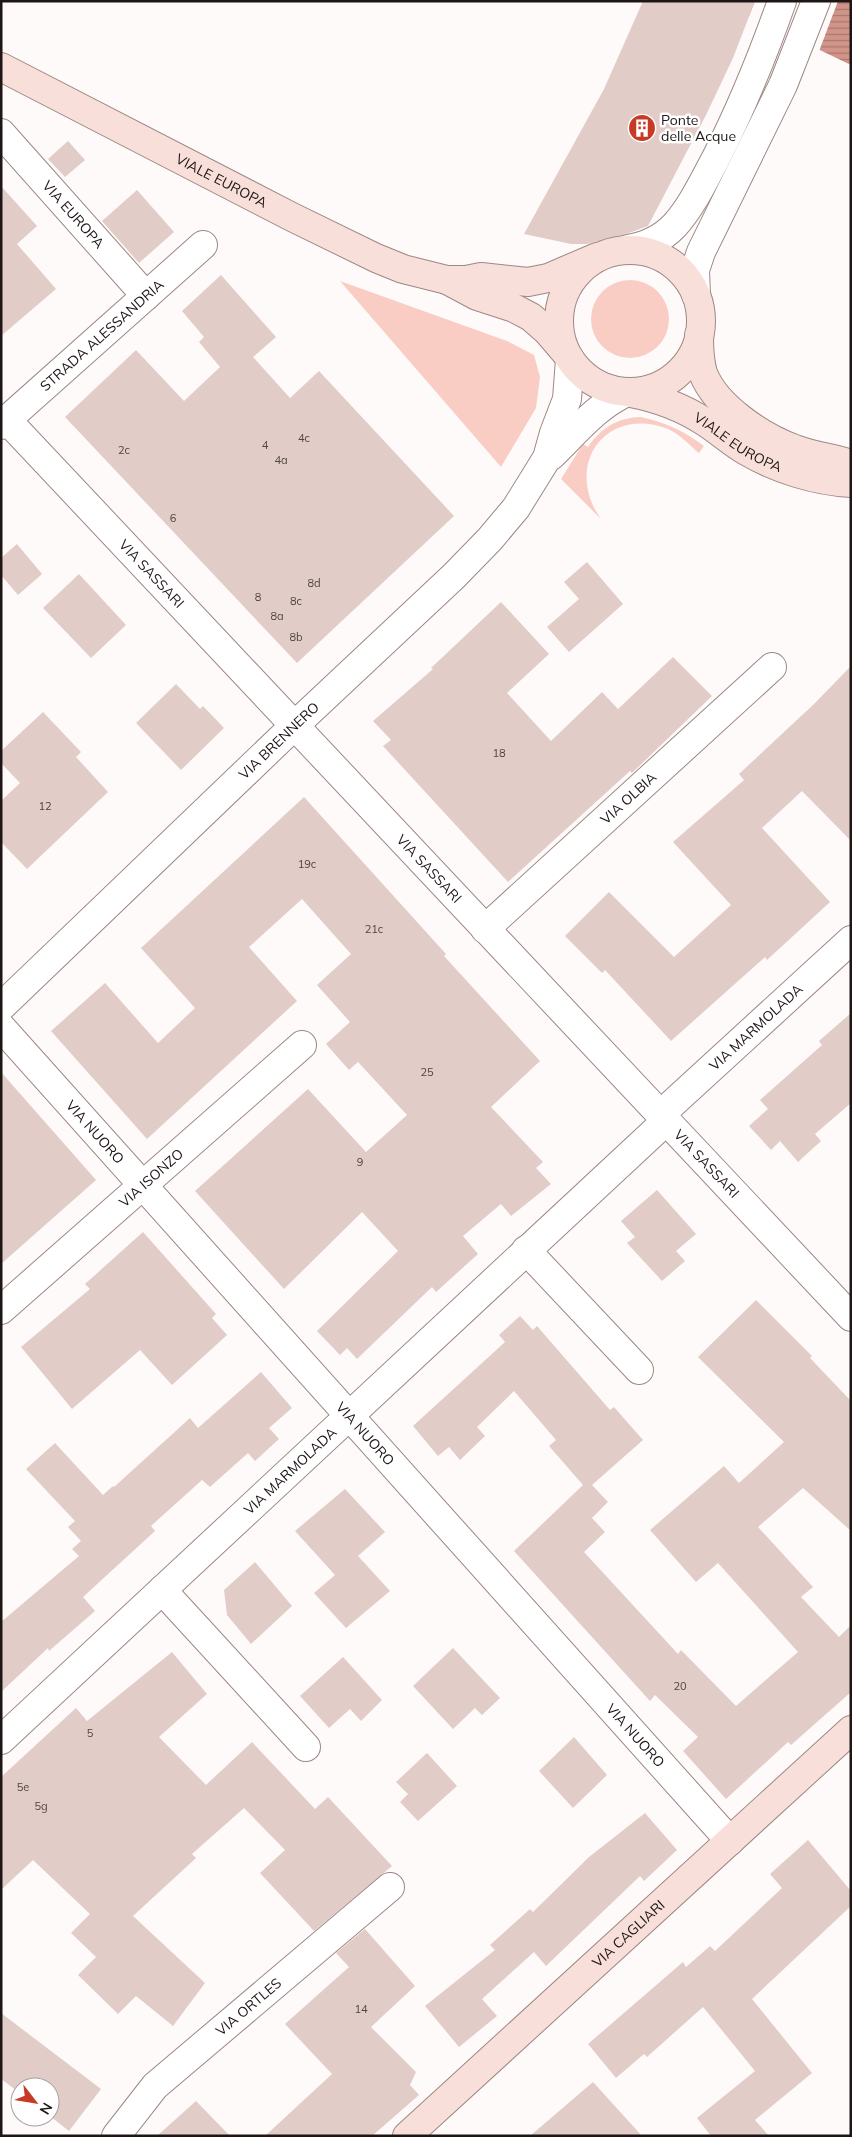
<svg xmlns="http://www.w3.org/2000/svg" width="852" height="2137" font-family="Mulish,sans-serif">
	<style>
		.green { fill: #f9cdc4 }
		.water { fill: url(#water-rules) }
		.pier { fill: #fefaf9 }
		.building { fill: #e2ccc8 }
		.lines { fill: none; stroke-linecap: round; stroke-linejoin: round }
		.street-casing { stroke: #9c8884; stroke-width: 30 }
		.secondary-casing { stroke: #9c8884; stroke-width: 30 }
		.street { stroke: #fff; stroke-width: 28 }
		.secondary { stroke: #f9dfda; stroke-width: 28 }
		.labels { text-anchor: middle; dominant-baseline: central; stroke-width: 5; stroke-linejoin: round; paint-order: stroke }
		.number-label { font-size: 11px; fill: #4e4441 }
		.poi-label { font-size: 14px; fill: #1d1614; stroke: #fff; text-anchor: start }
		.street-label { font-size: 14px; fill: #1d1614; stroke: #fff }
	</style>
	<defs>
		<pattern id="water-rules" width="6" height="5" patternUnits="userSpaceOnUse" patternTransform="scale(1.25)"><rect width="6" height="5" fill="#d19488"/><path d="M0 2.5h6" fill="none" stroke="#a9786e"/></pattern>
	</defs>
	<rect width="100%" height="100%" fill="#fefaf9"/>
	<!-- green -->
	<g class="green">
		<circle cx="630" cy="319" r="39"/>
		<polygon points="340,281 507,341 534,355 540,377 536,408 501,467"/>
		<path d="M640 417C665 422 684 431 704 446L699 453C689 445 680 434 668 429 605 405 563 466 601 519L561 479 583 444 588 447C601 428 617 418 640 417Z"/>
	</g>
	<!-- water -->
	<polygon class="water" points="718,1 851,1 851,65"/>
	<!-- pier -->
	<polygon class="pier" points="755,1 838,1 818,54 748,19"/>
	<!-- building -->
	<g class="building">
		<polygon points="643,1 755,1 733,58 707,113 648,226 618,237 613,244 598,241 587,244 571,244 524,234 604,89"/>
		<polygon points="68,141 85,160 65,177 48,159"/>
		<polygon points="1,186 37,226 17,244 56,289 1,336"/>
		<polygon points="137,190 174,232 139,263 102,221"/>
		<polygon points="221,275 276,337 253,357 290,398 319,371 454,516 297,663 65,417 136,350 184,401 220,367 199,342 204,337 182,311"/>
		<polygon points="17,544 42,574 18,595 1,575 1,558"/>
		<polygon points="587,562 623,604 569,652 547,627 579,599 564,582"/>
		<polygon points="79,574 126,625 91,658 43,608"/>
		<polygon points="501,602 549,654 507,693 551,741 602,692 618,709 673,657 712,696 632,773 630,771 508,882 383,746 391,740 373,721 433,669 431,668"/>
		<polygon points="851,666 851,841 802,791 762,828 830,902 767,960 765,957 671,1041 605,970 602,973 565,936 609,892 674,957 731,905 673,842 744,780 739,774 814,704"/>
		<polygon points="176,684 200,709 203,706 224,728 181,770 136,723"/>
		<polygon points="43,712 81,752 76,757 108,792 27,869 1,842 1,801 20,783 1,763 1,751"/>
		<polygon points="304,797 446,954 444,956 540,1061 491,1107 543,1162 536,1168 551,1184 511,1216 501,1204 463,1236 478,1254 436,1292 432,1287 357,1359 347,1348 340,1355 317,1331 398,1251 362,1212 284,1289 195,1191 308,1089 366,1152 407,1115 358,1062 349,1070 326,1044 350,1022 317,985 351,954 302,899 249,947 297,1001 147,1139 51,1031 105,983 158,1043 195,1008 141,948"/>
		<polygon points="851,1013 851,1103 815,1134 821,1141 798,1162 780,1141 771,1150 749,1126 768,1109 760,1100 822,1045 819,1041"/>
		<polygon points="1,1072 96,1180 1,1264"/>
		<polygon points="657,1190 696,1234 676,1251 685,1261 662,1281 627,1243 635,1237 621,1221"/>
		<polygon points="143,1232 216,1314 212,1318 227,1335 172,1385 140,1350 72,1409 21,1347 90,1289 85,1284"/>
		<polygon points="756,1300 812,1356 810,1358 851,1401 851,1531 803,1488 758,1527 813,1587 801,1597 839,1637 851,1625 851,1692 791,1745 788,1742 726,1799 683,1751 698,1737 655,1695 650,1701 514,1551 583,1485 549,1446 556,1440 514,1391 477,1427 485,1436 460,1460 449,1447 438,1456 413,1426 505,1342 499,1335 520,1316 533,1330 537,1326 610,1410 614,1407 643,1440 592,1485 608,1502 592,1518 605,1532 584,1552 678,1654 681,1650 736,1706 798,1652 718,1563 696,1582 650,1530 724,1466 739,1483 784,1442 698,1357"/>
		<polygon points="261,1372 292,1408 269,1428 279,1439 255,1461 248,1453 210,1487 202,1480 151,1526 155,1531 83,1597 95,1611 49,1651 48,1648 1,1692 1,1622 79,1556 72,1549 81,1541 68,1527 75,1521 26,1469 55,1443 103,1495 113,1486 114,1487 190,1418 198,1428"/>
		<polygon points="345,1489 385,1532 358,1556 390,1591 346,1628 314,1593 335,1575 295,1531"/>
		<polygon points="255,1562 292,1606 251,1644 227,1615 224,1590"/>
		<polygon points="453,1648 500,1698 482,1715 475,1708 453,1729 413,1686"/>
		<polygon points="172,1652 207,1694 159,1737 206,1785 252,1742 315,1809 328,1797 392,1866 314,1931 260,1873 285,1850 244,1808 192,1854 196,1858 133,1916 205,1983 173,2026 136,1996 118,2014 78,1975 96,1957 71,1933 90,1914 33,1860 1,1890 1,1777 76,1708 87,1721"/>
		<polygon points="343,1657 382,1700 361,1721 350,1709 329,1728 300,1696"/>
		<polygon points="574,1737 607,1775 573,1808 539,1771"/>
		<polygon points="427,1753 457,1786 418,1821 400,1802 408,1794 396,1782"/>
		<polygon points="645,1813 677,1850 644,1881 640,1876 546,1966 534,1952 482,1999 497,2016 459,2047 425,2006 495,1950 490,1945 530,1909 533,1912 589,1857"/>
		<polygon points="808,1840 851,1891 851,1906 752,1999 812,2073 755,2120 769,2136 711,2136 697,2118 755,2071 703,2007 647,2057 644,2054 616,2078 588,2044 683,1962 686,1967 710,1946 715,1951 782,1888 770,1874"/>
		<polygon points="365,1929 415,1986 371,2027 416,2072 410,2085 419,2095 372,2136 265,2136 332,2074 285,2024 349,1967 336,1953"/>
		<polygon points="1,2013 101,2089 69,2131 50,2116 50,2087 20,2087 20,2093 1,2079"/>
		<polygon points="593,2082 642,2136 530,2136"/>
		<polygon points="196,2101 230,2136 157,2136"/>
	</g>
	<g class="lines">
		<!-- street casing -->
		<g class="street-casing">
			<g id="street">
				<path id="s1" d="M1 133 146 296"/>
				<path d="M628 249C646 246 662 239 675 225 692 206 703 182 715 160 741 109 763 55 782 1"/>
				<polyline points="696,295 695,270 701,252 783,85 816,1"/>
				<path id="s2" d="M7 420 851 1317"/>
				<path id="s3" d="M1 425 203 245"/>
				<path d="M551 456C575 433 596 406 627 392"/>
				<path id="s4" d="M485 929 772 667"/>
				<path id="s5" d="M1 1007 294 726 454 576 490 539 516 508 547 458 554 433 567 399 570 359"/>
				<path id="s6" d="M1 1027 730 1841"/>
				<path id="s7" d="M660 1115 851 940"/>
				<polyline points="526,1250 639,1370"/>
				<path id="s8" d="M1 1310 302 1045"/>
				<polyline points="162,1590 306,1747"/>
				<path id="s9" d="M1 1740 666 1121"/>
				<path id="s10" d="M116 2136 155 2086 390 1887"/>
			</g>
		</g>
		<!-- secondary casing -->
		<g class="secondary-casing">
			<g id="secondary">
				<path id="s11" d="M1 67 292 217 376 258 403 269 447 280H466L481 277 528 282 548 278 597 257"/>
				<circle cx="630" cy="321" r="71"/>
				<polyline points="447,280 477,296 514,308 531,317 547,331 565,352"/>
				<path d="M699 335C699 348 699 360 703 373 716 407 762 437 795 449 813 456 833 458 851 464"/>
				<path id="s12" d="M631 393C657 398 682 407 705 422 719 431 731 442 746 451 777 469 815 481 851 483"/>
				<path id="s13" d="M407 2136 851 1730"/>
			</g>
		</g>
		<!-- street -->
		<use href="#street" class="street"/>
		<!-- secondary -->
		<use href="#secondary" class="secondary"/>
	</g>
	<!-- icons -->
	<defs>
		<g id="building-disc" transform="scale(1.4375)"><circle r="9.5" fill="#c63a26" stroke="#fff"/><path d="M-4-6H4V6H1V3H-1V6H-4ZM-2.5-4.3h1.7v1.8h-1.7ZM.8-4.3h1.7v1.8H.8ZM-2.5-1h1.7V.8h-1.7ZM.8-1h1.7V.8H.8Z" fill="#fff"/></g>
	</defs>
	<g fill-rule="evenodd">
		<use href="#building-disc" x="642" y="128"/>
	</g>
	<g class="labels">
		<!-- number labels -->
		<g class="number-label">
			<text x="304" y="438">4c</text>
			<text x="265" y="445">4</text>
			<text x="124" y="450">2c</text>
			<text x="281" y="460">4a</text>
			<text x="173" y="518">6</text>
			<text x="314" y="583">8d</text>
			<text x="258" y="597">8</text>
			<text x="296" y="601">8c</text>
			<text x="277" y="616">8a</text>
			<text x="296" y="637">8b</text>
			<text x="499" y="753">18</text>
			<text x="45" y="806">12</text>
			<text x="307" y="864">19c</text>
			<text x="374" y="929">21c</text>
			<text x="427" y="1072">25</text>
			<text x="360" y="1162">9</text>
			<text x="680" y="1686">20</text>
			<text x="90" y="1733">5</text>
			<text x="23" y="1787">5e</text>
			<text x="41" y="1806">5g</text>
			<text x="361" y="2009">14</text>
		</g>
		<!-- poi labels -->
		<g class="poi-label">
			<text x="661" y="120">Ponte<tspan x="661" dy="16">delle Acque</tspan></text>
		</g>
		<!-- street labels -->
		<g class="street-label">
			<text stroke="none"><textPath href="#s11" startOffset="248">VIALE EUROPA</textPath></text>
			<text stroke="none"><textPath href="#s1" startOffset="109">VIA EUROPA</textPath></text>
			<text stroke="none"><textPath href="#s3" startOffset="135">STRADA ALESSANDRIA</textPath></text>
			<text stroke="none"><textPath href="#s12" startOffset="119">VIALE EUROPA</textPath></text>
			<text stroke="none"><textPath href="#s2" startOffset="211">VIA SASSARI</textPath></text>
			<text stroke="none"><textPath href="#s5" startOffset="385">VIA BRENNERO</textPath></text>
			<text stroke="none"><textPath href="#s4" startOffset="194">VIA OLBIA</textPath></text>
			<text stroke="none"><textPath href="#s2" startOffset="616">VIA SASSARI</textPath></text>
			<text stroke="none"><textPath href="#s7" startOffset="130">VIA MARMOLADA</textPath></text>
			<text stroke="none"><textPath href="#s6" startOffset="141">VIA NUORO</textPath></text>
			<text stroke="none"><textPath href="#s2" startOffset="1021">VIA SASSARI</textPath></text>
			<text stroke="none"><textPath href="#s8" startOffset="200">VIA ISONZO</textPath></text>
			<text stroke="none"><textPath href="#s6" startOffset="546">VIA NUORO</textPath></text>
			<text stroke="none"><textPath href="#s9" startOffset="395">VIA MARMOLADA</textPath></text>
			<text stroke="none"><textPath href="#s6" startOffset="951">VIA NUORO</textPath></text>
			<text stroke="none"><textPath href="#s13" startOffset="300">VIA CAGLIARI</textPath></text>
			<text stroke="none"><textPath href="#s10" startOffset="186">VIA ORTLES</textPath></text>
		</g>
	</g>
	<!-- border -->
	<rect width="852" height="2137" fill="none" stroke="#1d1614" stroke-width="5"/>
	<!-- north arrow -->
	<g transform="translate(35 2102) rotate(121)"><circle r="24" fill="#ffffff" stroke="#a5a2a1"/>
	<path d="M0-4L9 19L0 12L-9 19Z" fill="#c63a26"/>
	<text y="-8" font-size="14" font-weight="bold" text-anchor="middle" fill="#1d1614">N</text>
	</g>
</svg>
